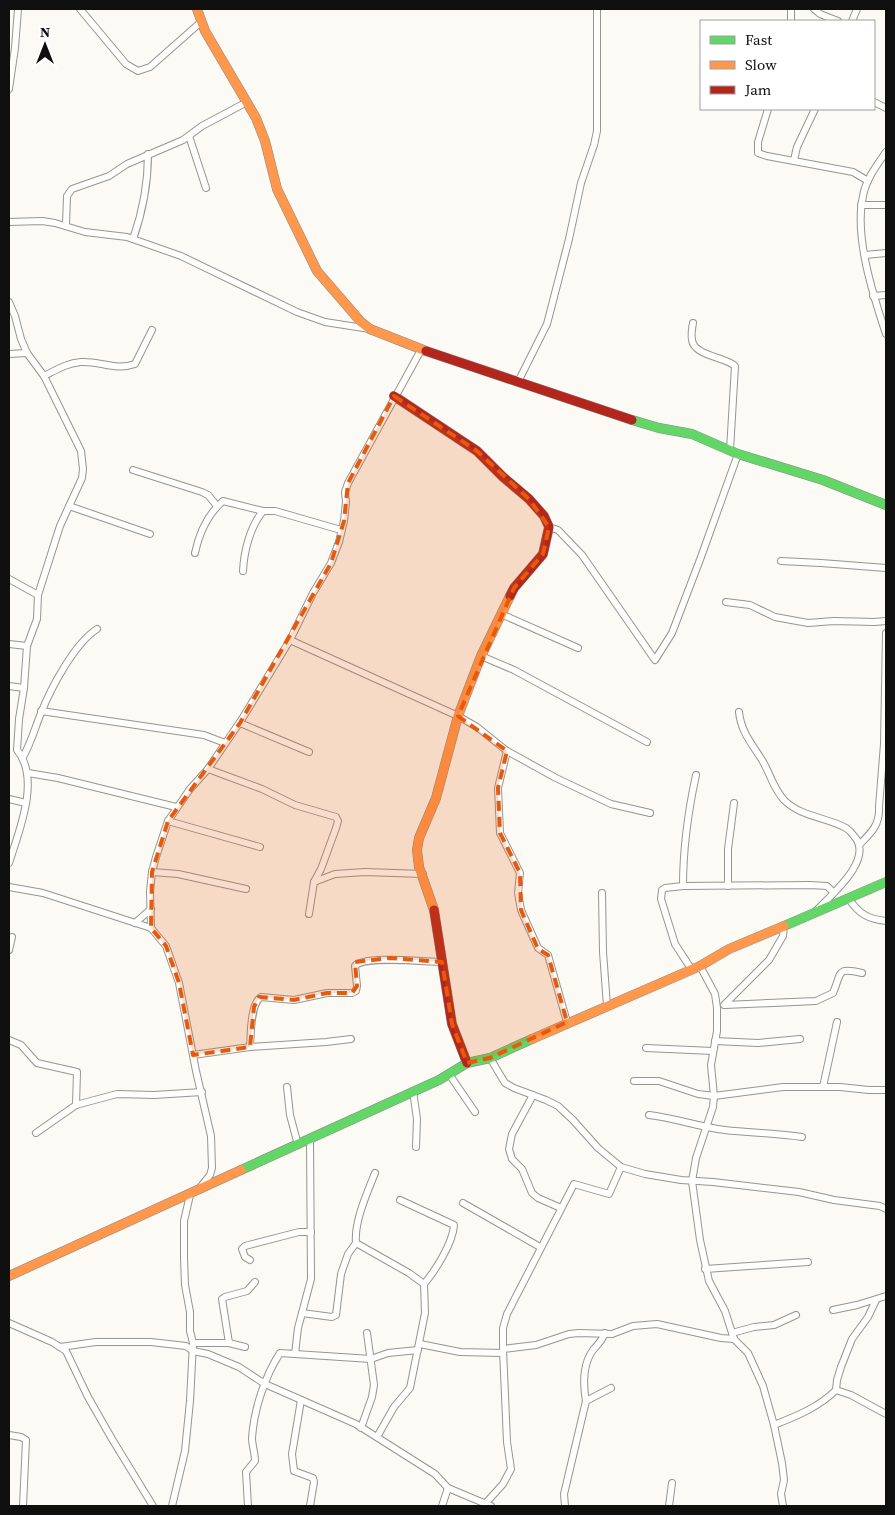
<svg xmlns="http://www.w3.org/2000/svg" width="895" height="1515" font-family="'Source Serif 4',serif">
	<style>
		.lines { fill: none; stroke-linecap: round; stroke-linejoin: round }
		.street-casing { stroke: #959592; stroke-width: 8 }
		.fast-casing { stroke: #8c8b89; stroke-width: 10 }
		.slow-casing { stroke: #8c8b89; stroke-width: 10 }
		.jam-casing { stroke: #8c8b89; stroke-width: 10 }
		.street { stroke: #fefefd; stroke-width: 6 }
		.fast { stroke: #63d668; stroke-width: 9 }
		.slow { stroke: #ff974d; stroke-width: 9 }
		.jam { stroke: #b3261e; stroke-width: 9 }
		.marked { fill: #e8590c; fill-opacity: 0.2; stroke: #e8590c; stroke-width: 4; stroke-dasharray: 10 6; stroke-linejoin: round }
	</style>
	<rect width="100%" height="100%" fill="#fbfaf4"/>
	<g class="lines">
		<!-- street casing -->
		<g class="street-casing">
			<g id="street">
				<polyline points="80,9 126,64 138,71 150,67 201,22"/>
				<polyline points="814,9 820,14 838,21"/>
				<polyline points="791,21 791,9"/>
				<polyline points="852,21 857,9"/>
				<polyline points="9,89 15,48 18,9"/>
				<polyline points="874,102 886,108"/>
				<polyline points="768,109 758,142 758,153 767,156 853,172 868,181"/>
				<polyline points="189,136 206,188"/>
				<path d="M886 152C877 165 866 179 863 196 854 236 873 295 886 334"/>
				<polyline points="794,160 797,147 815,109"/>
				<polyline points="861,205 886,205"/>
				<polyline points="9,222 42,221 55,223 85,232 127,237 181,256 297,312 325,322 370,329"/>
				<polyline points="66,225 67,196 72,189 109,176 127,164 183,140 202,126 247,102"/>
				<path d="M133 239C143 211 148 184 148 154"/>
				<polyline points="865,255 886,253"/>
				<polyline points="873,296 886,295"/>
				<path d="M9 302 15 316 21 339 27 353 44 376 81 451 83 469 82 478 60 526 38 595 37 619 27 646 24 688 19 719 17 750C41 779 19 831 9 863"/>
				<path d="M693 323C692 328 691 334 692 340 694 356 726 357 735 366L730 450"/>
				<polyline points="9,354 27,353"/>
				<path d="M44 376C56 370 67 363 81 362 101 361 115 371 135 364L152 330"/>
				<polyline points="518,382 547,324 569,239 581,183 594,145 597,131 597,9"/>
				<polyline points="133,470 202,492 208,495 217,506"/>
				<polyline points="69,506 150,534"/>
				<polyline points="549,527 558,530 582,555 655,660 672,633 701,557 738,454"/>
				<path d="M195 553C199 534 208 514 223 501L263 511"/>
				<polyline points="781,561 821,563 886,568"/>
				<path d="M243 571C244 551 250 527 263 511H275L341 530"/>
				<polyline points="9,579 38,595"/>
				<polyline points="726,602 750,605 775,617 808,623 834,621 874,622 886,621"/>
				<polyline points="501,614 578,648"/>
				<polyline points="290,640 458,716 477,727 507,751 556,778 611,804 650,813"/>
				<polyline points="9,644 27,646"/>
				<polyline points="481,656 514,670 647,742"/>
				<polyline points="9,686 24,688"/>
				<polyline points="41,711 204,735 225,743"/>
				<path d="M739 712C741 732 752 744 762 760 770 773 773 788 784 800 801 817 826 817 846 828 849 830 852 833 854 836 875 859 831 895 816 911"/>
				<polyline points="240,723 309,752"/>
				<polyline points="507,751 498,788 500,833 520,873 518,893 521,910 538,948 548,955 567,1022"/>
				<path d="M23 757C31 743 35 728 41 713 51 688 74 644 97 629"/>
				<polyline points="208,769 262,789 295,805 336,817 338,821 336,828 321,869 314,882 309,914"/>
				<polyline points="28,773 58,778 176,807"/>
				<polyline points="9,799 26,803"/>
				<polyline points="168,821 260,847"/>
				<path d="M859 845C871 833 880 825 879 807L884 744 886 633"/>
				<polyline points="152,872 178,874 246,889"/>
				<polyline points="314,882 335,874 365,872 423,874"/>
				<path d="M683 886C683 848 688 812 696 775"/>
				<polyline points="728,886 728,849 734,803"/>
				<polyline points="9,887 43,893 151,928 166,946 179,983 196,1071 211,1136 212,1168 210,1175 198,1190"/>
				<polyline points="602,893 603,952 607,1006"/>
				<path d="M849 899C859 914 868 919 886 921"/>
				<polyline points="135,923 151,909"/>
				<polyline points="151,928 150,892 152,872 156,857 168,821 190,789 208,769 242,719 290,640 313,593 331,563 339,542 344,521 346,502 345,492 348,483 421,350"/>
				<polyline points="9,950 12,937"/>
				<polyline points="700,966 715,994 717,1008 717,1031 711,1065 714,1096 713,1107 696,1158 692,1181 700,1240 709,1281 725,1311 734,1339 748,1353 763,1386 774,1425 782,1463 784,1480 781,1494 783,1506"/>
				<polyline points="692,970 675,944 661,899 662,890 665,888 683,886 810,885 827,886 833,892"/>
				<polyline points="724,1005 769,960 783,936 784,926"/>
				<path d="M725 1005 816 1001 833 993C842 972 836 967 862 973"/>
				<polyline points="9,1040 21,1045 37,1063 77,1072 76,1105 117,1094 154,1095 202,1092"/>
				<polyline points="715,1041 758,1043 800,1039"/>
				<path d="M250 1047C251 1035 250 1004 261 997L294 1000 327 993H352L356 991 357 986 355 966C365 955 425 962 442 962"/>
				<polyline points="646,1048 713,1051"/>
				<polyline points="193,1055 250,1047 326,1042 351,1039"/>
				<polyline points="490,1058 505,1083 514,1088 546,1100 558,1106 573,1120 598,1148 621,1167 645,1174 681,1180 713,1182 799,1192 834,1200 880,1206 886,1209"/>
				<polyline points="449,1074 475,1112"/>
				<polyline points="634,1081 659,1081 698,1094 714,1096 783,1087 840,1087 869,1090 886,1090"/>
				<polyline points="287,1087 290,1115 298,1145"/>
				<polyline points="823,1087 837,1022"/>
				<polyline points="413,1091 417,1119 416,1147"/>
				<polyline points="533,1095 512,1134 509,1149 512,1159 522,1169 532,1193 538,1198 561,1208"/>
				<path d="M649 1115C675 1118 699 1127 725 1130 750 1133 776 1133 802 1137"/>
				<polyline points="36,1133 76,1105"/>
				<path d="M375 1173C367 1193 354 1222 356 1243L409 1273 424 1284 425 1313 410 1388 394 1407 377 1437"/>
				<path d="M400 1200 454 1225C453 1243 435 1271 424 1284"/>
				<polyline points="463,1203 540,1247"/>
				<polyline points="250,1260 245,1257 242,1249 245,1246 299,1232 311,1232"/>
				<polyline points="705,1269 808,1262"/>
				<polyline points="833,1310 857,1305 886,1296"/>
				<polyline points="302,1313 332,1317 336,1315 341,1274 348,1254 356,1243"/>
				<polyline points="9,1323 52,1342 66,1351 88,1397 112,1439 153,1506"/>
				<polyline points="732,1333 754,1327 774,1325 796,1315"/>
				<polyline points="193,1343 229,1343 245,1347"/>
				<polyline points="229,1343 222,1299 225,1297 247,1291 255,1282"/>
				<polyline points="420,1344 460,1352 503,1353"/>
				<polyline points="60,1347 96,1342 151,1342 186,1346 193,1351 208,1354 239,1367 265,1384 356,1424 435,1474 448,1488 491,1506"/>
				<polyline points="503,1349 536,1345 569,1334 579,1333 612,1334 633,1326 657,1324 721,1338 734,1339"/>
				<polyline points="295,1354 298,1328 311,1279 310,1139"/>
				<polyline points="836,1390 851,1395 886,1414"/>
				<polyline points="301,1400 292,1454 294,1471 313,1478 314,1482 310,1506"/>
				<path d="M586 1401C583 1384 582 1365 593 1350 598 1344 602 1341 605 1333"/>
				<path d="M774 1425C797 1416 819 1407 836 1390L837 1380 841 1367 852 1339 868 1317 876 1300"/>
				<polyline points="361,1428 372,1397 374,1385 367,1333"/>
				<polyline points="9,1435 21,1437 26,1440 23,1506"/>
				<polyline points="485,1504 503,1484 511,1469 507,1442 503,1349 503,1328 507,1314 574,1184 609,1194 621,1167"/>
				<polyline points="172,1506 185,1451 190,1401 193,1343 190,1331 190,1312 185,1285 184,1258 184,1221 190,1195"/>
				<path d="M248 1506 246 1472 255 1461C255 1453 252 1445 252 1438 254 1409 265 1376 280 1353L371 1359 388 1353 418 1350"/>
				<polyline points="442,1506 448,1488"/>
				<polyline points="565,1506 564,1494 586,1401 611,1388"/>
				<polyline points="669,1506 672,1483"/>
			</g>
		</g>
		<!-- fast casing -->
		<g class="fast-casing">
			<g id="fast">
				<polyline points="632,420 659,428 692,434 738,454 823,480 886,505"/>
				<polyline points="784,926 886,882"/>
				<polyline points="241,1170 439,1080 467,1063 490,1058 532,1039"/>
			</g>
		</g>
		<!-- slow casing -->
		<g class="slow-casing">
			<g id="slow">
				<polyline points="197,9 205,31 256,118 265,141 277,189 317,271 361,322 370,329 426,351"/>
				<polyline points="434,910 419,867 417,850 419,838 436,798 458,716 481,656 510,596"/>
				<polyline points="532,1039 700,966 729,949 784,926"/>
				<polyline points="9,1276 241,1170"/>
			</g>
		</g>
		<!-- jam casing -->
		<g class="jam-casing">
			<g id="jam">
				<polyline points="426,351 632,420"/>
				<polyline points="394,396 477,451 503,477 529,499 544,516 549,527 543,554 514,588 510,596"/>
				<polyline points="434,910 452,1024 467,1063"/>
			</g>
		</g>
		<!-- street -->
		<use href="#street" class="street"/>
		<!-- fast -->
		<use href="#fast" class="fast"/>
		<!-- slow -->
		<use href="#slow" class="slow"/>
		<!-- jam -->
		<use href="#jam" class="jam"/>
	</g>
	<!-- marked area -->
	<path class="marked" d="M394 396 477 451 529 499 549 527 543 554 514 588 458 716 507 751 498 788 500 833 520 873 521 910 538 949 548 955 567 1022 490 1058 467 1063 452 1024 442 962 390 958 355 962 357 986 352 993H327L294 1000 259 997 254 1007 250 1047 193 1055 179 983 166 946 151 928 152 872 168 821 240 723 331 563 344 521 348 483Z"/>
	<!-- border -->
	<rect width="895" height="1515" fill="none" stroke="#0f0f0f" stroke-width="20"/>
	<!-- legend -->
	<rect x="700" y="20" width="175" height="90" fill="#ffffff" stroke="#9f9f9f"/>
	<rect x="710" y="36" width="25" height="8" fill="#63d668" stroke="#9f9f9f"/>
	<text x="745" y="45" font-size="15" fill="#0f0f0f">Fast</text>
	<rect x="710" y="61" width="25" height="8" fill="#ff974d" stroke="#9f9f9f"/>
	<text x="745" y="70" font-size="15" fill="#0f0f0f">Slow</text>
	<rect x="710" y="86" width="25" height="8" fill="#b3261e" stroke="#9f9f9f"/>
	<text x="745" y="95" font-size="15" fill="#0f0f0f">Jam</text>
	<!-- north arrow -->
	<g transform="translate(45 45)" stroke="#ffffff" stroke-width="4" paint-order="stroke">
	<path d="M0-4L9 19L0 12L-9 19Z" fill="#0f0f0f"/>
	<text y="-8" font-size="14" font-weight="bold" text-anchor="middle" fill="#0f0f0f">N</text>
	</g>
</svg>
